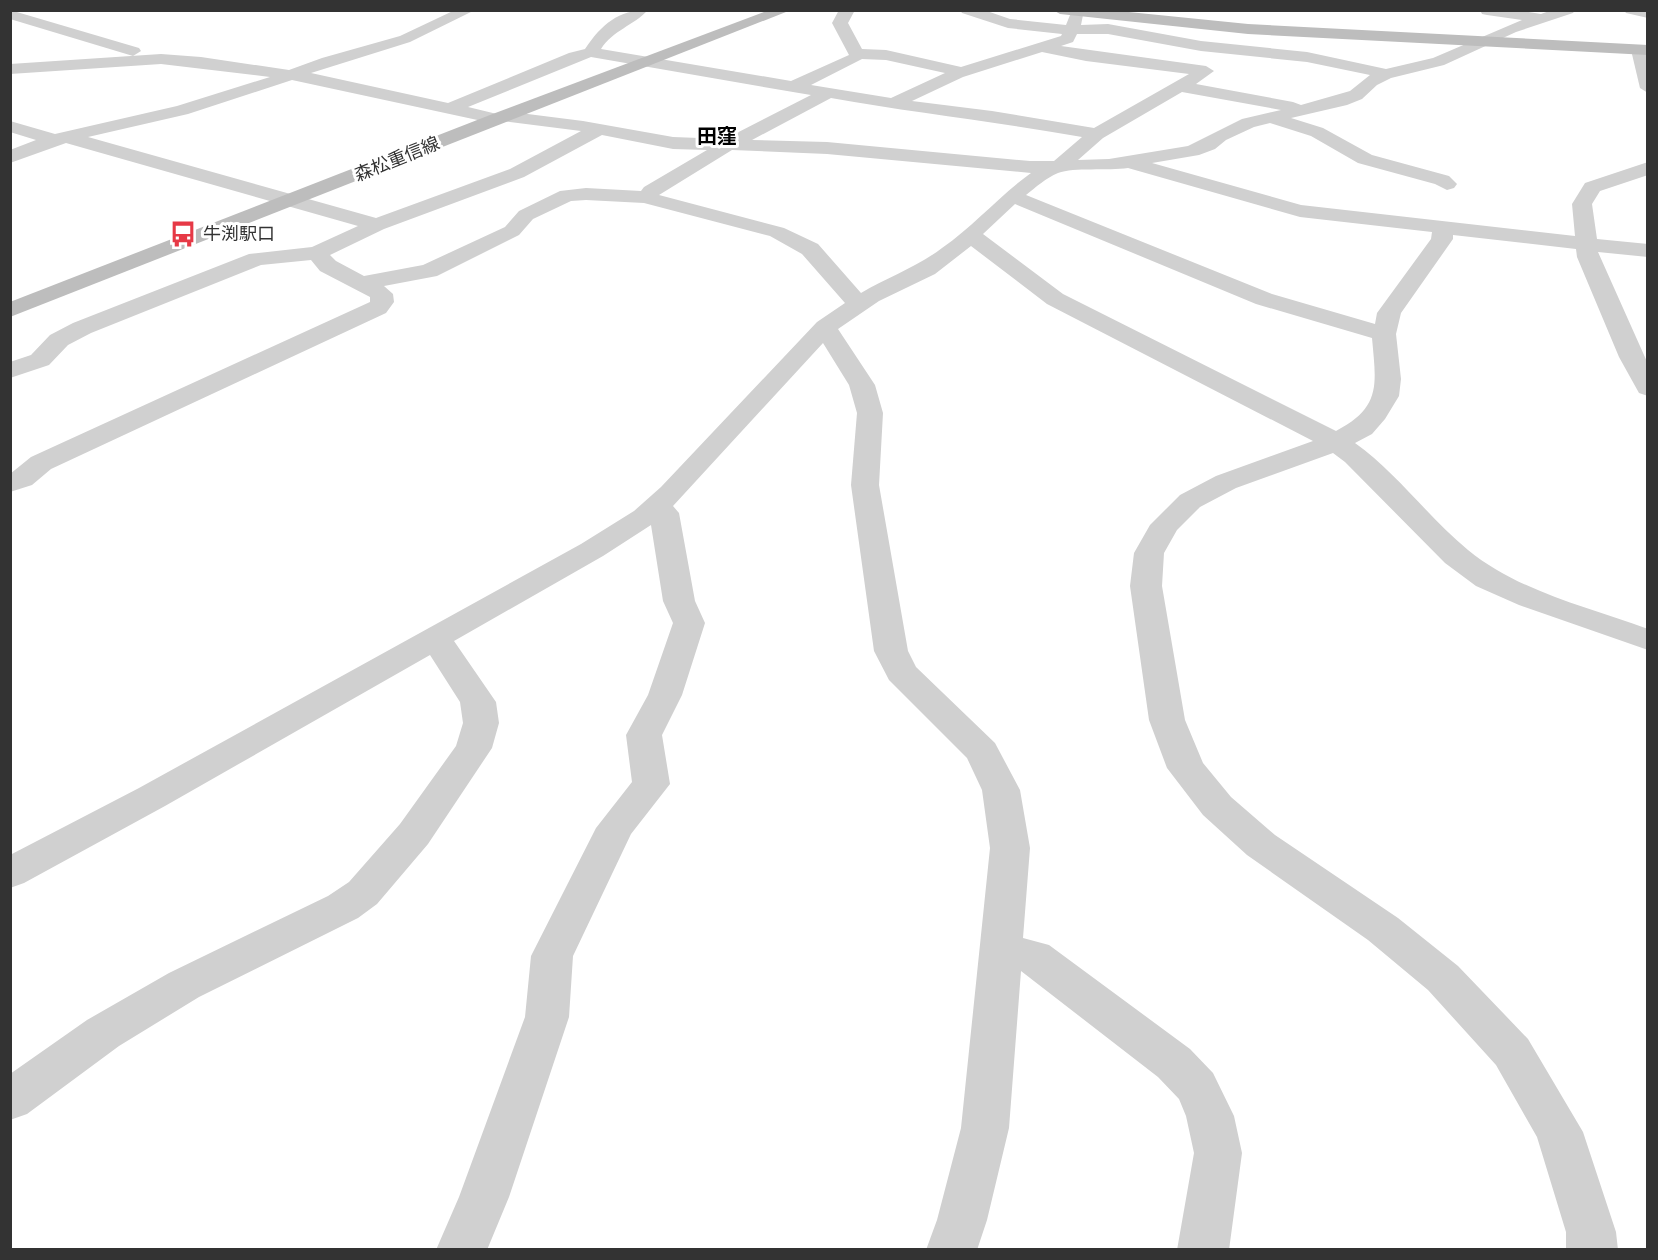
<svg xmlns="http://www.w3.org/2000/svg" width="1658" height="1260" font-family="'Fira Sans Condensed','Noto Sans JP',sans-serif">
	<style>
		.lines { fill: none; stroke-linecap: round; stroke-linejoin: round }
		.street { fill: #d0d0d0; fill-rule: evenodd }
		.secondary { fill: #bdbdbd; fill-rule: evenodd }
		.labels { text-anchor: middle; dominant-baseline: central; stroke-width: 6; stroke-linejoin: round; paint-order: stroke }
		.far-street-label { font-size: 18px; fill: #333; stroke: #fff }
		.far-poi-label { font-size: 18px; fill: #333; stroke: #fff; text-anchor: start }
		.far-quarter-label { font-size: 20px; font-weight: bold; fill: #000; stroke: #fff }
	</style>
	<rect width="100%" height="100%" fill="#fff"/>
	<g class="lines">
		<!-- street -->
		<g class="street">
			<polygon points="10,10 139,48 141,51 133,56 10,19"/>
			<path d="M455 10H475L410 42 311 73 448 103 569 53 585 49C602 24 618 10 648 10 633 26 613 30 601 49L791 81 849 55 832 23 839 10H855L848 23 862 49 886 50 961 67 1061 36 1062 34 1008 28 962 13 960 10H984L1010 19 1066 25 1072 10H1084L1081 25 1108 24 1201 41 1307 52 1386 69 1433 58 1522 20 1487 15 1482 14 1480 10H1516L1541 14 1552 10H1575L1573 13 1516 32 1444 65 1391 78 1377 85 1362 99 1347 105 1291 118 1323 128 1372 155 1449 176 1457 184 1454 188 1447 190 1435 184 1358 163 1311 136 1270 123 1254 127 1226 140 1215 149 1199 155 1152 163 1301 205 1575 236 1572 204 1585 183 1648 162V175L1600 191 1592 204 1597 239 1648 244V257L1598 252 1648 364V396L1639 393 1619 357 1577 257 1576 249 1453 235V239L1401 313 1396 334 1401 379 1399 396 1385 419 1372 434 1355 443C1397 473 1428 517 1468 550 1518 591 1587 607 1648 629V650L1519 605 1476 586 1445 563 1345 462 1333 453 1236 488 1200 507 1177 530 1164 553 1162 586 1185 720 1203 763 1231 797 1275 835 1398 918 1458 966 1528 1039 1583 1132 1616 1232 1618 1250H1566V1232L1537 1137 1496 1065 1428 990 1368 940 1247 855 1203 815 1167 768 1149 720 1130 586 1134 553 1150 525 1180 495 1216 476 1313 441 1047 304 971 246 935 274 879 301 838 329 875 385 883 413 879 485 908 651 916 667 995 743 1020 790 1030 848 1023 938 1049 945 1190 1049 1213 1073 1234 1116 1242 1153 1229 1250H1177L1194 1153 1186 1116 1179 1099 1158 1077 1021 971 1009 1128 987 1220 977 1250H926L937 1220 961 1128 990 848 982 790 967 758 889 680 874 651 851 485 857 413 849 385 823 343 673 506 679 513 695 601 705 623 682 695 662 735 670 784 631 834 573 956 569 1017 509 1197 487 1250H436L459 1197 525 1017 531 956 596 828 632 782 626 735 648 695 673 623 663 601 651 525 603 556 454 641 496 702 499 723 492 748 428 844 377 904 358 918 199 997 119 1046 27 1114 10 1120V1074L87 1020 169 973 328 896 349 882 400 824 456 746 463 723 460 702 430 655 165 806 24 883 10 888V855L139 788 581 544 634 511 661 487 817 322 845 303 802 254 770 236 644 203 586 200 571 201 533 219 519 235 437 276 384 286 393 294 394 302 386 313 51 469 32 485 10 492V474L31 457 370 302V297L320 271 311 260 261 265 91 333 68 345 49 365 10 378V362L31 355 50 335 73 323 249 254 312 247 358 226 66 143 10 163V150L36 140 10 132V121L55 134 177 106 270 77 161 64 10 74V64L161 54 201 57 289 70 322 58 400 36ZM1077 34H1108L1201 51 1307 62 1370 75 1350 91 1301 105 1293 102 1196 84 1214 71 1206 66 1061 46 1073 42ZM1042 52 1086 61 1189 74 1094 128 992 111 912 101 963 77ZM591 57 793 92 811 95 725 139 673 137 583 121 504 111 497 114 468 107ZM862 59 886 60 945 73 891 98 811 85ZM292 80 496 124 503 121 581 131 510 169 376 218 88 137 188 114ZM1182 92 1281 110 1242 119 1188 146 1109 159 1078 160 1103 138ZM831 98C914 113 999 122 1082 137L1054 161H1030L827 142 752 140ZM602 135 673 149 707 150 644 187 641 191 586 188 560 191 519 211 505 227 423 265 364 276 336 261 330 255 384 229 524 177ZM732 150 827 154 1031 173C999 196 974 226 942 248 917 267 888 277 861 293L818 244 784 228 659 195ZM1128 168 1300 217 1432 232 1431 239 1377 313 1375 324 1272 294 1026 195C1036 187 1046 178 1058 173 1074 167 1108 171 1128 168ZM1015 204 1256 304 1372 338C1376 384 1382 407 1336 431L1063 294 983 234Z"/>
			<polygon points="1624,10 1648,10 1648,18 1626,13"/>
			<polygon points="1639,45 1645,47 1648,52 1648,93 1640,88 1631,50"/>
		</g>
		<!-- secondary -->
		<g class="secondary">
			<polygon points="769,10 791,10 10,317 10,302 490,115"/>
			<polygon points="1053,10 1109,10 1248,24 1648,45 1648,55 1248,34 1060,14"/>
		</g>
	</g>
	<!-- icons -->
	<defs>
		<g id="bus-bare" transform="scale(2.07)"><path d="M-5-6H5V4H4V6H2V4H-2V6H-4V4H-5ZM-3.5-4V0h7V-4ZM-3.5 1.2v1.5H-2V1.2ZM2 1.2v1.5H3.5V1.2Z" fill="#e63946" stroke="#fff" stroke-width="2.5" paint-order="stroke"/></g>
	</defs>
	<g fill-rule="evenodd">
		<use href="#bus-bare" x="183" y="234"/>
	</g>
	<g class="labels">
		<!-- far-street labels -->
		<g class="far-street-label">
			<text transform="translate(397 159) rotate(-22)">森松重信線</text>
		</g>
		<!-- far-poi labels -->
		<g class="far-poi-label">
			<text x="203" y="234">牛渕駅口</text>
		</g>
		<!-- far-quarter labels -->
		<g class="far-quarter-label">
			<text x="717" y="136">田窪</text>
		</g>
	</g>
	<!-- border -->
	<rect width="1658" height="1260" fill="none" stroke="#333333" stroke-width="24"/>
</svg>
